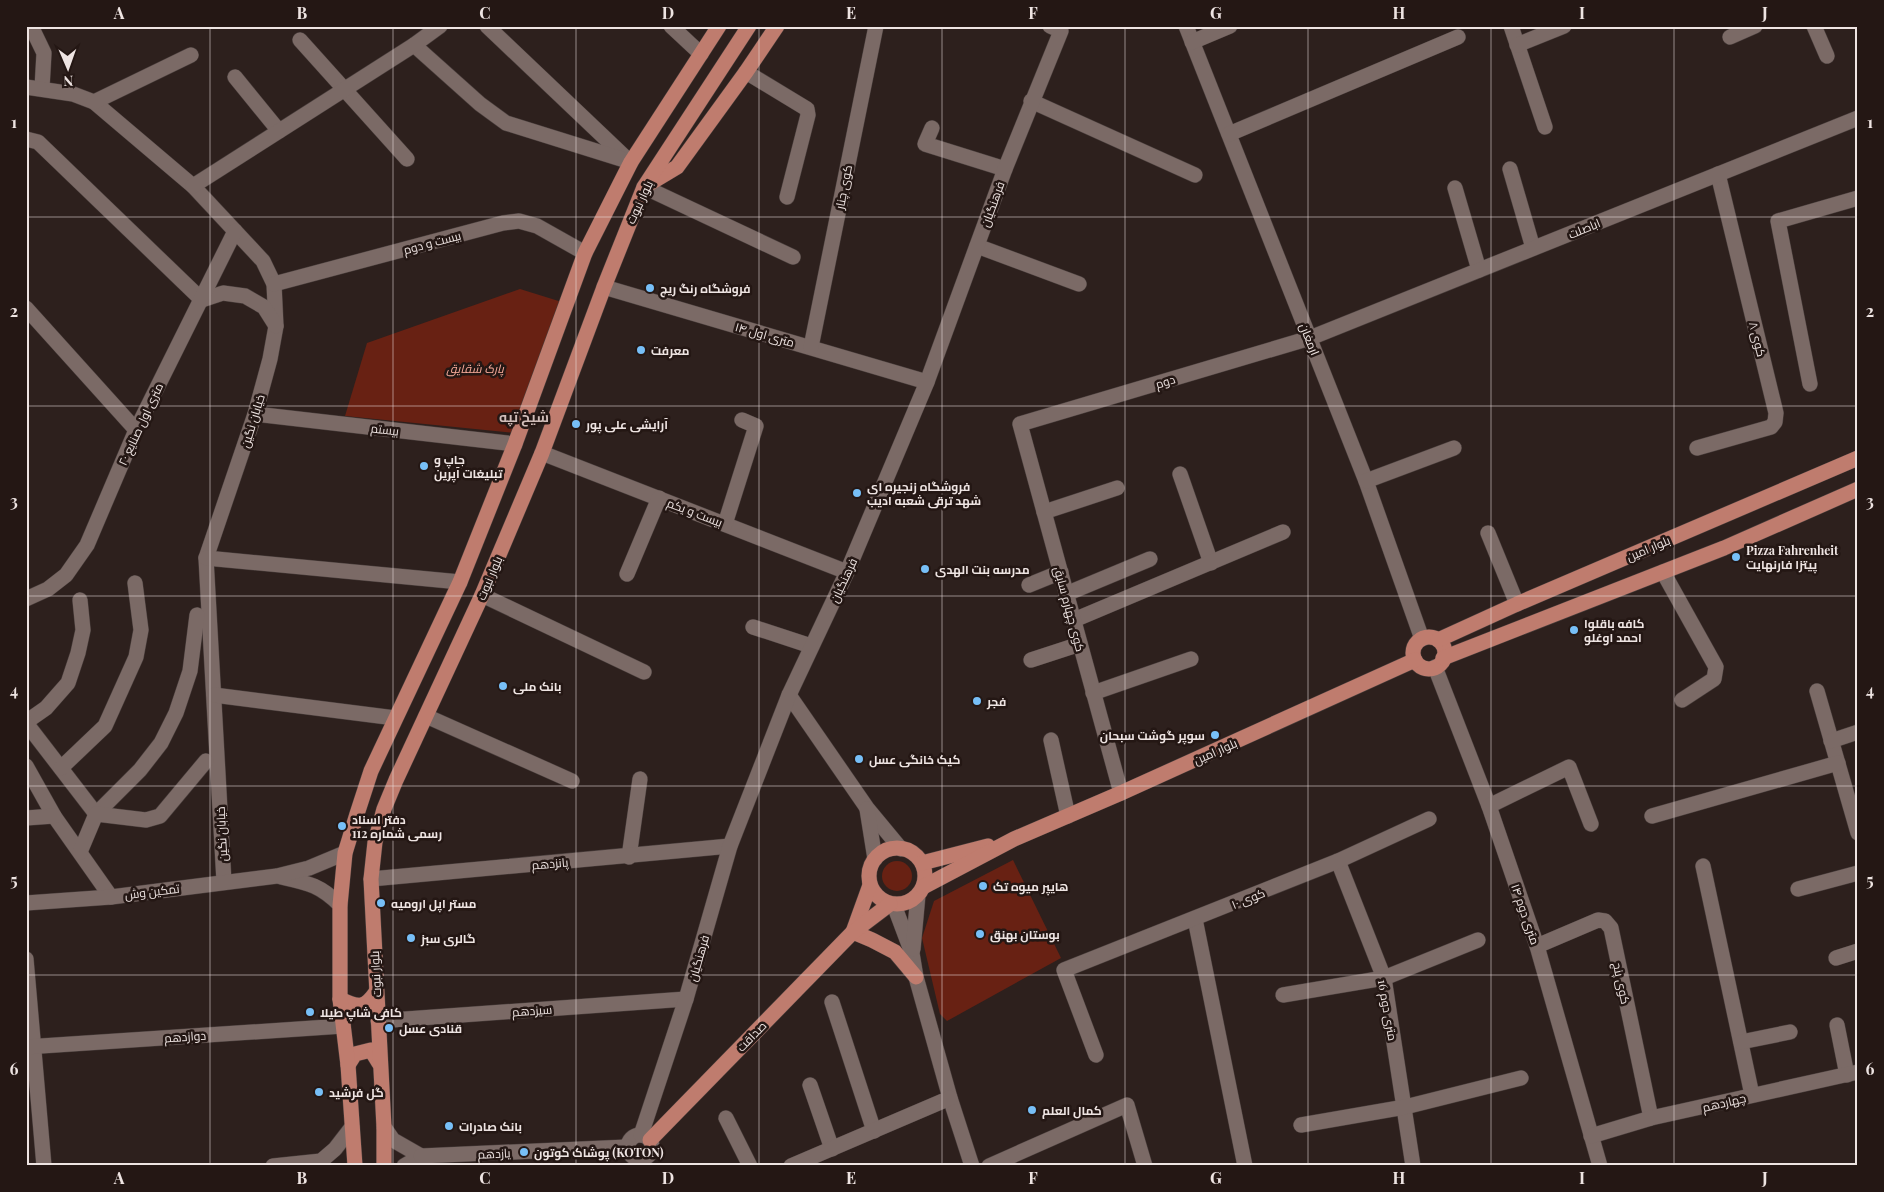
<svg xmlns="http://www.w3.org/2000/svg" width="1884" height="1192" font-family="'Playfair Display',Cairo,serif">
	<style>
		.green { fill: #682113 }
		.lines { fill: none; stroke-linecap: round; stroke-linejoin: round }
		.minor-casing { stroke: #493e3c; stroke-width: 16 }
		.major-casing { stroke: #493e3c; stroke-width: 16 }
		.minor { stroke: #7b6a66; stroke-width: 15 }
		.major { stroke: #bf7c6e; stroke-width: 15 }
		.grid { fill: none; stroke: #eee4e2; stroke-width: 1; stroke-opacity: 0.55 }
		.poi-dot { fill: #77bff7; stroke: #241714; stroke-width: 2 }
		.labels { text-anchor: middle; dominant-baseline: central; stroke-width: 5; stroke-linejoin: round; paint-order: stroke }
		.street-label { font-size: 12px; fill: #eee4e2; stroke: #241714 }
		.poi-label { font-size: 12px; font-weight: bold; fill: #eee4e2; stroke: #241714; text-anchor: start }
		.park-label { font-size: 12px; font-style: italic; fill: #fbad9c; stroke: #241714 }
		.neighbourhood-label { font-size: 14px; font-weight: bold; fill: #d0bdb9; stroke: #241714 }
		.neatline { fill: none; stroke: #eee4e2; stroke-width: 2 }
		.grid-label { font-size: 16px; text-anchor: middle; font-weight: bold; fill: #eee4e2 }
	</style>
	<rect width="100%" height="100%" fill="#2d201d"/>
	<!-- green -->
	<g class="green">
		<polygon points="520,289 565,303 515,433 345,416 367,343"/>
		<polygon points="1013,860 1061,958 947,1021 940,1014 922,938 934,901"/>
		<circle cx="897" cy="876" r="15"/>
	</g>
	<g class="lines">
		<!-- minor casing -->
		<g class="minor-casing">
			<g id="minor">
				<polyline points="31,26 44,53 42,88"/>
				<polyline points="487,26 628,160"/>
				<polyline points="671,26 701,54"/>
				<polyline points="1186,26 1366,481 1422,639"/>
				<polyline points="1511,26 1545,127"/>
				<polyline points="1814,26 1827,56"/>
				<polyline points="1730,37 1755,26"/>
				<polyline points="300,40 407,159"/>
				<polyline points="1192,42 1230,26"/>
				<polyline points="414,45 480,104 506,123 631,162"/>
				<polyline points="1517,45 1564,26"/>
				<polyline points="746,72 807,109 808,115 787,197"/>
				<polyline points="235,77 279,131"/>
				<polyline points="26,87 73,94 94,102 193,186 263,261 274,284 276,326 270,359 255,414 206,558 224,882"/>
				<polyline points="1031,101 1195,175"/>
				<polyline points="94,102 191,55"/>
				<polyline points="932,128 925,144 1005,169"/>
				<polyline points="1229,134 1458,37"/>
				<polyline points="26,139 38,142 202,300 223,293 245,296 264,307 276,326"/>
				<polyline points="1510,169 1533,248"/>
				<polyline points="193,186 414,45 440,26"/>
				<polyline points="644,187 793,257"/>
				<polyline points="1455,188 1479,270"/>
				<polyline points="977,246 1079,284"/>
				<polyline points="274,284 503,223 519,221 537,226 585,253"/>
				<polyline points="604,287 927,382"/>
				<polyline points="26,308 136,430"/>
				<polyline points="811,347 876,26"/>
				<polyline points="1810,384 1778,221 1858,198"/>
				<polyline points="255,414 515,444"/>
				<polyline points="1697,448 1771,427 1775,422 1776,413 1718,174"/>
				<polyline points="542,453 847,572"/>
				<polyline points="1180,474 1211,563"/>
				<polyline points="1366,481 1454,448"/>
				<polyline points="1044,512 1117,488"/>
				<polyline points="725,524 756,426 742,420"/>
				<polyline points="1488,533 1517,604"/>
				<polyline points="206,558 460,582"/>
				<polyline points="1663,572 1716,667 1714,679 1682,700"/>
				<polyline points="627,574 659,498"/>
				<polyline points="1029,585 1061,572"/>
				<polyline points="1066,594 1150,559"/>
				<polyline points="482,595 644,672"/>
				<polyline points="26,599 48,589 66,575 87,545 136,430 235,231"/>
				<polyline points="1074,620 1283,532"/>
				<polyline points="753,627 811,646"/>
				<polyline points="1031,660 1080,644"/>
				<polyline points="1435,667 1489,806 1537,946 1600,1166"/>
				<polyline points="1817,691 1858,833"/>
				<polyline points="1093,693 1191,659"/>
				<polyline points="214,695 395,718"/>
				<polyline points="789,695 867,808 901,849"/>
				<polyline points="426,716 572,781"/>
				<polyline points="26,722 46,708 68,683 78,653 83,630 80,600"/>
				<polyline points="26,723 96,814 140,770 161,743 176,713 190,671 197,615"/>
				<polyline points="1051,740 1068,816"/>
				<polyline points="1831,741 1858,732"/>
				<polyline points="26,766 54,816 111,897"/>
				<polyline points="61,768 105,726 136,657 141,630 135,583"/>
				<polyline points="1121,793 1020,424 1310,338 1858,118"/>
				<polyline points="1489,806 1569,767 1591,824"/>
				<polyline points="867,809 875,859"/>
				<polyline points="1652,816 1838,763"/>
				<polyline points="26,818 54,816"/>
				<polyline points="80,852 96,814 146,820 160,816 206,761"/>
				<polyline points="629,857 640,779"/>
				<polyline points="1338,861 1384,978 1413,1166"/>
				<polyline points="1703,866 1752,1095"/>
				<path d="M281 877C308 883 320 885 340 905"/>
				<polyline points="371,879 730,846"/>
				<polyline points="1798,889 1858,873"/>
				<polyline points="26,903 111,897 277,876 309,868 345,853"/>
				<polyline points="894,905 912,953 916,977 950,1098 972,1166"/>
				<polyline points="1195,919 1245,1166"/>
				<polyline points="1537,946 1598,920 1605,921 1611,928 1651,1118"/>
				<polyline points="913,949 918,895"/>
				<polyline points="1836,958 1858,951"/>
				<polyline points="26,959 44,1166"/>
				<polyline points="1283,995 1384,978 1478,940"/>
				<polyline points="832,1002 874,1131"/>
				<polyline points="378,1021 686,999"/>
				<polyline points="1837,1025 1847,1075"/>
				<polyline points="1741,1042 1790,1032"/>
				<polyline points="26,1047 343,1026"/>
				<polyline points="1096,1055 1064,970 1338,861 1429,819"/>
				<polyline points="810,1085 832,1149"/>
				<polyline points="726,1118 750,1166"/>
				<polyline points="1301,1125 1405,1107 1521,1078"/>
				<polyline points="384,1127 393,1140 421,1156 404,1166"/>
				<circle cx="640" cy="1147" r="12"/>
				<polyline points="641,1135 686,999 730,846 789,695 847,572 927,382 1005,169 1061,31 1050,26"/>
				<polyline points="1591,1136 1651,1118 1858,1072"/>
				<polyline points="421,1156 627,1147"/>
				<polyline points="273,1166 321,1161 335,1149 352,1127"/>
				<polyline points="791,1166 950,1098"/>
				<polyline points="989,1166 1127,1105 1145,1166"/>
			</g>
		</g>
		<!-- major casing -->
		<g class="major-casing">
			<g id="major">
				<polyline points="647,185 677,167 746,72 777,26"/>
				<circle cx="1429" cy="653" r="16"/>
				<polyline points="1438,640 1517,604 1858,458"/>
				<polyline points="1443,658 1724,548 1858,489"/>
				<circle cx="897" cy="876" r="28"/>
				<polyline points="922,863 988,846"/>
				<polyline points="923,887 1014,839 1121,793 1415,660"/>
				<polyline points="853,932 872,940 895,952 916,977"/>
				<polyline points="853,932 870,885"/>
				<path d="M340 999C359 1008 364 1009 376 992"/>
				<polyline points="348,1065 355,1054 371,1050 379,1063"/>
				<polyline points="650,1140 853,932 890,904"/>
				<polyline points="355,1166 348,1065 340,999 340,905 345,853 357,814 371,771 460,582 515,444 585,253 631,162 719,26"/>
				<polyline points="384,1166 384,1127 371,879 375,842 384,809 396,780 482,595 542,453 604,287 644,187 749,26"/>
			</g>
		</g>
		<!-- minor -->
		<use href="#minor" class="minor"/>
		<!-- major -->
		<use href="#major" class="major"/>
	</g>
	<!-- grid -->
	<path class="grid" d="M210 26V1166M393 26V1166M576 26V1166M759 26V1166M942 26V1166M1125 26V1166M1308 26V1166M1491 26V1166M1674 26V1166M26 217H1858M26 406H1858M26 596H1858M26 786H1858M26 975H1858"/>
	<!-- markers -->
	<g class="poi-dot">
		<circle cx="650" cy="288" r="5"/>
		<circle cx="641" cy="350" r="5"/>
		<circle cx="576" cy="424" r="5"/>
		<circle cx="424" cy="466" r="5"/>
		<circle cx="857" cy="493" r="5"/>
		<circle cx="1736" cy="557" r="5"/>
		<circle cx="925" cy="569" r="5"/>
		<circle cx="1574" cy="630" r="5"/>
		<circle cx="503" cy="686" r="5"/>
		<circle cx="977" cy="701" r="5"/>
		<circle cx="1215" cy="735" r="5"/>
		<circle cx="859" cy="759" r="5"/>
		<circle cx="342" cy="826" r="5"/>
		<circle cx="983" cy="886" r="5"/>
		<circle cx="381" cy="903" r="5"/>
		<circle cx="980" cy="934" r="5"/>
		<circle cx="411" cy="938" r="5"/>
		<circle cx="310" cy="1012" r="5"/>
		<circle cx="389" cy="1028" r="5"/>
		<circle cx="319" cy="1092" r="5"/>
		<circle cx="1032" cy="1110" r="5"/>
		<circle cx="449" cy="1126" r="5"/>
		<circle cx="524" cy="1152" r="5"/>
	</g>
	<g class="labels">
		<!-- street labels -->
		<g class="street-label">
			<text transform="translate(843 187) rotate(-79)">کوی چنار</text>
			<text transform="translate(639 202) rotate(-65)">بلوار نبوت</text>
			<text transform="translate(992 204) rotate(-70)">فرهنگیان</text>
			<text transform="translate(1584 228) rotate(-22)">اباصلت</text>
			<text transform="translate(432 242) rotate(-15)">بیست و دوم</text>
			<text transform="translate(765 334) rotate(16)">۱۴ متری اول</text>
			<text transform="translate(1310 339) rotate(68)">ارمغان</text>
			<text transform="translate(1758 339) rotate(76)">کوی ۸</text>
			<text transform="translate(1165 381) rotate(-17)">دوم</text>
			<text transform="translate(252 421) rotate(-73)">خیابان نگین</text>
			<text transform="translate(140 424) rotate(-65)">۲۰ متری اول صنایع</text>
			<text transform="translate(385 429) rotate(7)">بیستم</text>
			<text transform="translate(695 512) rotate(21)">بیست و یکم</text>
			<text transform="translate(1648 548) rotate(-23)">بلوار امین</text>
			<text transform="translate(489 578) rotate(-67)">بلوار نبوت</text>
			<text transform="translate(843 580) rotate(-65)">فرهنگیان</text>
			<text transform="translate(1070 609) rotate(75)">کوی چهارم سابق</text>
			<text transform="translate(1215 751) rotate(-24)">بلوار امین</text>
			<text transform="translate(221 834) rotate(-93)">خیابان نگین</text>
			<text transform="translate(550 863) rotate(-5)">پانزدهم</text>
			<text transform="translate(152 891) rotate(-7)">تمکین وش</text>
			<text transform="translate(1248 898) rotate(-22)">کوی ۱۰</text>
			<text transform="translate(1526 914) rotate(71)">۱۴ متری دوم</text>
			<text transform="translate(698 958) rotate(-74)">فرهنگیان</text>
			<text transform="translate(375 974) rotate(-93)">بلوار نبوت</text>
			<text transform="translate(1622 983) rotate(78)">کوی پنج</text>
			<text transform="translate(532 1010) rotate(-4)">سیزدهم</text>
			<text transform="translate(1388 1010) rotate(80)">16 متری دوم</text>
			<text transform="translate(185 1036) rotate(-4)">دوازدهم</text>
			<text transform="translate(751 1036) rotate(-46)">صداقت</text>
			<text transform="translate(1724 1102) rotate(-13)">چهاردهم</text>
			<text transform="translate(494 1153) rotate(-3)">یازدهم</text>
		</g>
		<!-- poi labels -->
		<g class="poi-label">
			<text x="660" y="288">فروشگاه رنگ ریچ</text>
			<text x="651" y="350">معرفت</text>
			<text x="586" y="424">آرایشی علی پور</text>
			<text x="434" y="459">چاپ و<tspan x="434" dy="14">تبلیغات آپرین</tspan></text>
			<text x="867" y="486">فروشگاه زنجیره ای<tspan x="867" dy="14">شهد ترقی شعبه ادیب</tspan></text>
			<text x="1746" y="550">Pizza Fahrenheit<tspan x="1746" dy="14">پیتزا فارنهایت</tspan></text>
			<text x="935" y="569">مدرسه بنت الهدی</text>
			<text x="1584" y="623">کافه باقلوا<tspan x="1584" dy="14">احمد اوغلو</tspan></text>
			<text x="513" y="686">بانک ملی</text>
			<text x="987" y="701">فجر</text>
			<text x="1205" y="735" text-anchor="end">سوپر گوشت سبحان</text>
			<text x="869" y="759">کیک خانگی عسل</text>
			<text x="352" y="819">دفتر اسناد<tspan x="352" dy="14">رسمی شماره 112</tspan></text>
			<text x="993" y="886">هایپر میوه تک</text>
			<text x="391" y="903">مستر اپل ارومیه</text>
			<text x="990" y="934">بوستان بهنق</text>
			<text x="421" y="938">گالری سبز</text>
			<text x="320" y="1012">کافی شاپ طیلا</text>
			<text x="399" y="1028">قنادی عسل</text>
			<text x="329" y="1092">گل فرشید</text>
			<text x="1042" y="1110">کمال العلم</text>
			<text x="459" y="1126">بانک صادرات</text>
			<text x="534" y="1152">پوشاک کوتون (KOTON)</text>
		</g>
		<!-- park labels -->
		<g class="park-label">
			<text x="475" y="368">پارک شقایق</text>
		</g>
		<!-- neighbourhood labels -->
		<g class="neighbourhood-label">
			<text x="524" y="416">شیخ تپه</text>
		</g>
	</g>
	<!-- border -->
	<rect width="1884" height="1192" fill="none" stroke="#241714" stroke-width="55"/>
	<!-- north arrow -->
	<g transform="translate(68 68) rotate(178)" stroke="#241714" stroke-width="4" paint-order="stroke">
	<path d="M0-4L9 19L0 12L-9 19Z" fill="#eee4e2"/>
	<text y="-8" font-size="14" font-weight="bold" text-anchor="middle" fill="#eee4e2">N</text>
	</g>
	<rect x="28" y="28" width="1828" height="1136" class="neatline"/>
	<g class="grid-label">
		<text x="119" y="19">A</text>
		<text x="302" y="19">B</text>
		<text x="485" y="19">C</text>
		<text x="668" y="19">D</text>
		<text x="851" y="19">E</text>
		<text x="1033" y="19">F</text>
		<text x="1216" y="19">G</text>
		<text x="1399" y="19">H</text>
		<text x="1582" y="19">I</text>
		<text x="1765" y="19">J</text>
		<text x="14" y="128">1</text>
		<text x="1870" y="128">1</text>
		<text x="14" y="317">2</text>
		<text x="1870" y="317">2</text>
		<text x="14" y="507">3</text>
		<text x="1870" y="507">3</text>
		<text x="14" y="696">4</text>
		<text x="1870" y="696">4</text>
		<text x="14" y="886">5</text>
		<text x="1870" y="886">5</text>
		<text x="14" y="1075">6</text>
		<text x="1870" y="1075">6</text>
		<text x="119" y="1184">A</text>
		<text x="302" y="1184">B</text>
		<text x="485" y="1184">C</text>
		<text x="668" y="1184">D</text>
		<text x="851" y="1184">E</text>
		<text x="1033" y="1184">F</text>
		<text x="1216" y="1184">G</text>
		<text x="1399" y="1184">H</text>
		<text x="1582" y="1184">I</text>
		<text x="1765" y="1184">J</text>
	</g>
</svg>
